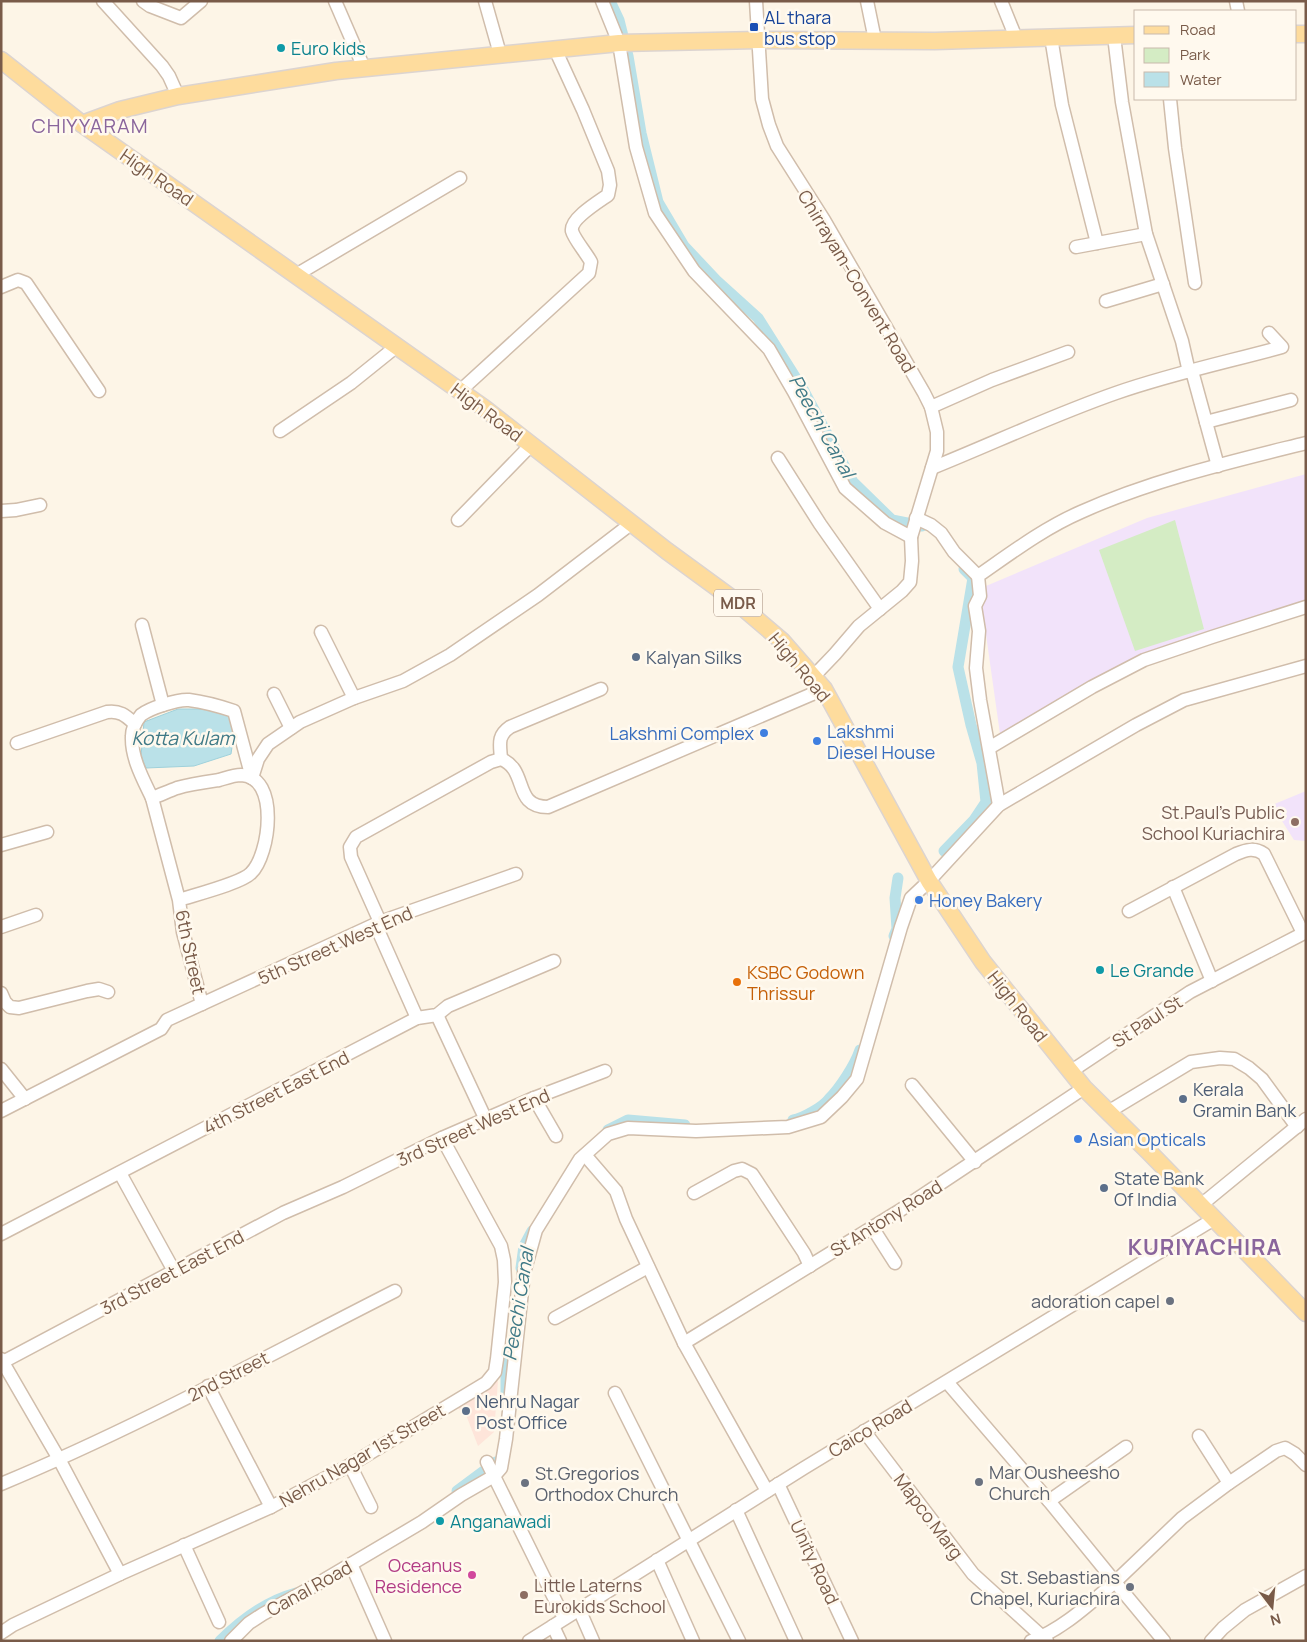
<svg xmlns="http://www.w3.org/2000/svg" width="1307" height="1642" font-family="Manrope,sans-serif">
	<style>
		.commercial { fill: #fee5da }
		.education { fill: #f2e3fa }
		.green { fill: #d4ecc4 }
		.water { fill: #bae1e8; stroke: #9fd1db }
		.lines { fill: none; stroke-linecap: round; stroke-linejoin: round }
		.canal { stroke: #bae1e8; stroke-width: 11 }
		.minor-casing { stroke: #d0bdab; stroke-width: 15 }
		.major-casing { stroke: #dcd4d0; stroke-width: 19 }
		.minor { stroke: #fff; stroke-width: 12 }
		.major { stroke: #fedc9d; stroke-width: 16 }
		.transit-dot { fill: #1a4fb4; stroke: #fff9ee; stroke-width: 2 }
		.culture-dot { fill: #0f9aa8; stroke: #fff9ee; stroke-width: 2 }
		.service-dot { fill: #5c6f8a; stroke: #fff9ee; stroke-width: 2 }
		.shop-dot { fill: #3f7fe0; stroke: #fff9ee; stroke-width: 2 }
		.education-dot { fill: #8d6e63; stroke: #fff9ee; stroke-width: 2 }
		.food-dot { fill: #e8710a; stroke: #fff9ee; stroke-width: 2 }
		.worship-dot { fill: #6b7280; stroke: #fff9ee; stroke-width: 2 }
		.hotel-dot { fill: #d1479c; stroke: #fff9ee; stroke-width: 2 }
		.labels { text-anchor: middle; dominant-baseline: central; stroke-width: 5; stroke-linejoin: round; paint-order: stroke }
		.shield { fill: #fff9ee; stroke: #a18a7a; stroke-width: 1 }
		.shield-label { font-size: 16px; font-weight: bold; fill: #795b49 }
		.transit-label { font-size: 18px; fill: #164399; stroke: #fff9ee; text-anchor: start }
		.culture-label { font-size: 18px; fill: #0d838f; stroke: #fff9ee; text-anchor: start }
		.street-label { font-size: 18px; fill: #795b49; stroke: #fff9ee }
		.service-label { font-size: 18px; fill: #4e5e75; stroke: #fff9ee; text-anchor: start }
		.shop-label { font-size: 18px; fill: #366cbe; stroke: #fff9ee; text-anchor: start }
		.education-label { font-size: 18px; fill: #785e54; stroke: #fff9ee; text-anchor: end }
		.food-label { font-size: 18px; fill: #c56008; stroke: #fff9ee; text-anchor: start }
		.worship-label { font-size: 18px; fill: #5b616d; stroke: #fff9ee; text-anchor: end }
		.hotel-label { font-size: 18px; fill: #b23c85; stroke: #fff9ee; text-anchor: end }
		.water-label { font-size: 19px; font-style: italic; fill: #3f7986; stroke: #fff9ee }
		.quarter-label { font-size: 20px; letter-spacing: 1px; fill: #8a659c; stroke: #fff9ee }
		.district-label { font-size: 22px; font-weight: bold; letter-spacing: 1px; fill: #8a659c; stroke: #fff9ee }
	</style>
	<rect width="100%" height="100%" fill="#fdf5e7"/>
	<!-- commercial -->
	<polygon class="commercial" points="498,1381 494,1432 478,1446 463,1407 460,1410 453,1403"/>
	<!-- education -->
	<g class="education">
		<polygon points="1306,474 1306,603 1183,647 1180,640 1000,734 979,585 986,586 1147,518"/>
		<polygon points="1306,791 1306,841 1294,840 1272,805"/>
	</g>
	<!-- green -->
	<polygon class="green" points="1175,520 1204,629 1135,651 1099,550"/>
	<!-- water -->
	<polygon class="water" points="178,709 213,709 236,719 231,754 194,766 146,768 141,756 144,722"/>
	<g class="lines">
		<!-- canal -->
		<g class="canal">
			<polyline points="610,1 619,20 628,56 641,133 658,202 684,246 716,280 758,318 804,391 853,482 892,520 922,526"/>
			<polyline points="944,851 974,820 986,802 982,763 971,725 958,667 973,578 964,569"/>
			<polyline points="894,936 897,929 895,898 898,878"/>
			<path d="M793 1120C802 1119 823 1107 829 1099 840 1088 855 1065 860 1050"/>
			<polyline points="608,1130 628,1120 685,1125"/>
			<polyline points="521,1268 524,1246 532,1231"/>
			<polyline points="506,1396 506,1374 510,1355"/>
			<polyline points="457,1491 496,1462"/>
			<path d="M220 1641C242 1619 266 1601 296 1593"/>
		</g>
		<!-- minor casing -->
		<g class="minor-casing">
			<g id="minor">
				<polyline points="103,1 162,66 169,76 178,96"/>
				<polyline points="143,1 150,6 181,18 201,1"/>
				<polyline points="335,1 364,68"/>
				<polyline points="485,1 500,54"/>
				<polyline points="602,1 619,43 636,147 655,213 694,271 769,349 794,392 845,488 885,523 911,537"/>
				<polyline points="756,1 762,99 769,125 777,146 824,220 924,393 931,407 937,432 937,451 911,537 912,561 910,582 902,591 859,626 835,654 813,677"/>
				<polyline points="867,1 875,40"/>
				<polyline points="1001,1 1016,38"/>
				<polyline points="1236,1 1238,11"/>
				<polyline points="1114,36 1122,102 1146,234 1182,341 1189,372"/>
				<polyline points="1051,37 1062,105 1097,243"/>
				<polyline points="1170,99 1175,148 1195,283"/>
				<polyline points="1076,247 1146,234"/>
				<polyline points="296,275 460,178"/>
				<polyline points="1,287 18,280 26,283 99,391"/>
				<polyline points="1106,301 1163,284"/>
				<polyline points="1192,371 1218,466"/>
				<path d="M460 391 589 273 591 262C587 254 574 239 572 231 570 219 598 202 608 195L610 185 608 171 583 110 555 49"/>
				<polyline points="931,407 992,380 1068,352"/>
				<polyline points="1206,422 1291,400"/>
				<polyline points="280,431 351,383 397,346"/>
				<polyline points="778,458 820,524 880,609"/>
				<path d="M932 468C994 443 1053 415 1116 393 1170 374 1227 362 1282 347L1269 333"/>
				<polyline points="1,511 16,510 40,505"/>
				<polyline points="916,518 931,525 941,533 954,552 978,576"/>
				<polyline points="458,520 531,445"/>
				<polyline points="142,625 163,705"/>
				<polyline points="321,632 354,698"/>
				<polyline points="274,694 291,728"/>
				<path d="M17 743 107 712C120 710 126 716 135 724"/>
				<polyline points="989,748 1092,687 1144,660 1212,637 1306,607"/>
				<path d="M501 759C500 744 497 736 510 727L601 689"/>
				<polyline points="252,778 258,759 268,744 300,722 354,698 403,681 450,655 538,595 632,523"/>
				<path d="M152 798C143 779 131 758 132 736 132 729 136 721 141 715 150 708 178 699 189 700 205 702 219 706 234 711L252 778"/>
				<path d="M999 805 980 700 976 668 979 631 975 606 980 596 978 576C1011 553 1044 528 1081 512 1152 480 1230 462 1306 443"/>
				<polyline points="1,845 47,832"/>
				<polyline points="1173,887 1212,981"/>
				<path d="M179 900 152 798C160 795 169 791 177 788 190 784 205 782 219 780 226 778 234 775 241 775 280 776 270 855 251 873 242 883 194 895 179 900L183 932 202 1004"/>
				<path d="M1129 911 1236 854C1246 850 1254 847 1264 854L1303 933"/>
				<polyline points="1,927 36,915"/>
				<polyline points="1,993 5,1002 10,1007 19,1008 87,991 99,989 108,992"/>
				<polyline points="437,1015 486,1120"/>
				<path d="M417 1018 377 928 380 922 351 857 350 847 356 837 491 762 501 759C529 770 512 807 548 807L824 689"/>
				<polyline points="1,1069 25,1099"/>
				<polyline points="1070,1072 1190,992 1306,932"/>
				<polyline points="912,1085 975,1162"/>
				<polyline points="534,1098 556,1136"/>
				<polyline points="1,1111 161,1029 167,1020 380,922 516,874"/>
				<polyline points="1108,1112 1191,1062 1220,1058 1234,1059 1249,1068 1262,1079 1297,1127"/>
				<polyline points="585,1155 616,1191 626,1219 684,1343 767,1491"/>
				<polyline points="120,1173 174,1271"/>
				<polyline points="694,1193 734,1171 742,1169 752,1174 804,1253 810,1266"/>
				<polyline points="1201,1205 1306,1119"/>
				<polyline points="872,1227 895,1263"/>
				<polyline points="1,1234 417,1018 437,1015 448,1006 554,961"/>
				<polyline points="555,1318 648,1267"/>
				<polyline points="684,1343 899,1211 1084,1088"/>
				<polyline points="1,1359 59,1459 120,1574 271,1507"/>
				<polyline points="1,1363 283,1213 343,1187 442,1138 534,1098 605,1071"/>
				<path d="M947 1382 1049 1501 1115 1582C1089 1604 1063 1629 1031 1641"/>
				<polyline points="208,1386 271,1507 350,1465 486,1383 495,1372 497,1359 505,1282 504,1260 501,1246 442,1138"/>
				<polyline points="615,1393 739,1641"/>
				<polyline points="864,1431 973,1574 1047,1641"/>
				<polyline points="1199,1436 1229,1483"/>
				<polyline points="487,1462 564,1618"/>
				<polyline points="350,1465 371,1507"/>
				<path d="M1 1484C136 1428 265 1357 395 1291"/>
				<polyline points="778,1484 852,1641"/>
				<polyline points="1049,1501 1126,1447"/>
				<polyline points="736,1510 796,1641"/>
				<polyline points="184,1545 219,1622"/>
				<polyline points="657,1560 693,1641"/>
				<polyline points="351,1564 385,1641"/>
				<polyline points="579,1609 593,1641"/>
				<polyline points="553,1626 560,1641"/>
				<polyline points="1,1633 13,1625 120,1574"/>
				<polyline points="231,1641 249,1623 263,1614 314,1586 422,1522 461,1495 494,1476 501,1468 506,1439 524,1273 536,1230 580,1159 608,1134 628,1128 696,1131 788,1127 821,1117 842,1097 857,1079 901,927 911,898 929,881 999,805 1136,725 1184,700 1306,666"/>
				<polyline points="529,1641 804,1468 1214,1219"/>
				<polyline points="1164,1641 1115,1582 1182,1518 1229,1483 1276,1451 1285,1448 1295,1454 1306,1465"/>
				<polyline points="1211,1641 1223,1628 1245,1610 1306,1576"/>
			</g>
		</g>
		<!-- major casing -->
		<g class="major-casing">
			<g id="major">
				<polyline points="1296,34 1306,34"/>
				<polyline points="1,60 82,124 484,408 667,551 734,600 782,641 824,689 929,881 983,962 1084,1088 1149,1152 1306,1313"/>
				<polyline points="82,124 120,110 178,96 336,71 619,43 759,40 935,41 1136,35"/>
			</g>
		</g>
		<!-- minor -->
		<use href="#minor" class="minor"/>
		<!-- major -->
		<use href="#major" class="major"/>
	</g>
	<!-- markers -->
	<rect class="transit-dot" x="749" y="22" width="10" height="10" rx="2.5"/>
	<g class="culture-dot">
		<circle cx="281" cy="48" r="5"/>
		<circle cx="1100" cy="970" r="5"/>
		<circle cx="440" cy="1521" r="5"/>
	</g>
	<g class="service-dot">
		<circle cx="636" cy="657" r="5"/>
		<circle cx="1183" cy="1099" r="5"/>
		<circle cx="1104" cy="1188" r="5"/>
		<circle cx="466" cy="1411" r="5"/>
	</g>
	<g class="shop-dot">
		<circle cx="764" cy="733" r="5"/>
		<circle cx="817" cy="741" r="5"/>
		<circle cx="919" cy="900" r="5"/>
		<circle cx="1078" cy="1139" r="5"/>
	</g>
	<g class="education-dot">
		<circle cx="1295" cy="822" r="5"/>
		<circle cx="524" cy="1595" r="5"/>
	</g>
	<circle class="food-dot" cx="737" cy="982" r="5"/>
	<g class="worship-dot">
		<circle cx="1170" cy="1301" r="5"/>
		<circle cx="979" cy="1482" r="5"/>
		<circle cx="525" cy="1483" r="5"/>
		<circle cx="1130" cy="1587" r="5"/>
	</g>
	<circle class="hotel-dot" cx="472" cy="1575" r="5"/>
	<g class="labels">
		<!-- shield labels -->
		<rect class="shield" x="714" y="589.5" width="48" height="27" rx="4"/>
		<g class="shield-label">
			<text x="738" y="603">MDR</text>
		</g>
		<!-- transit labels -->
		<g class="transit-label">
			<text x="764" y="17">AL thara<tspan x="764" dy="21">bus stop</tspan></text>
		</g>
		<!-- culture labels -->
		<g class="culture-label">
			<text x="291" y="48">Euro kids</text>
			<text x="1110" y="970">Le Grande</text>
			<text x="450" y="1521">Anganawadi</text>
		</g>
		<!-- street labels -->
		<g class="street-label">
			<text transform="translate(157 177) rotate(35)">High Road</text>
			<text transform="translate(857 281) rotate(59)">Chirrayam-Convent Road</text>
			<text transform="translate(487 412) rotate(37)">High Road</text>
			<text transform="translate(800 667) rotate(50)">High Road</text>
			<text transform="translate(335 945) rotate(-24)">5th Street West End</text>
			<text transform="translate(191 952) rotate(78)">6th Street</text>
			<text transform="translate(1018 1006) rotate(52)">High Road</text>
			<text transform="translate(1147 1021) rotate(-33)">St Paul St</text>
			<text transform="translate(276 1092) rotate(-27)">4th Street East End</text>
			<text transform="translate(473 1127) rotate(-24)">3rd Street West End</text>
			<text transform="translate(886 1218) rotate(-32)">St Antony Road</text>
			<text transform="translate(172 1272) rotate(-28)">3rd Street East End</text>
			<text transform="translate(228 1376) rotate(-27)">2nd Street</text>
			<text transform="translate(870 1428) rotate(-31)">Caico Road</text>
			<text transform="translate(362 1455) rotate(-30)">Nehru Nagar 1st Street</text>
			<text transform="translate(929 1516) rotate(53)">Mapco Marg</text>
			<text transform="translate(815 1562) rotate(65)">Unity Road</text>
			<text transform="translate(309 1588) rotate(-29)">Canal Road</text>
		</g>
		<!-- service labels -->
		<g class="service-label">
			<text x="646" y="657">Kalyan Silks</text>
			<text x="1193" y="1089">Kerala<tspan x="1193" dy="21">Gramin Bank</tspan></text>
			<text x="1114" y="1178">State Bank<tspan x="1114" dy="21">Of India</tspan></text>
			<text x="476" y="1401">Nehru Nagar<tspan x="476" dy="21">Post Office</tspan></text>
		</g>
		<!-- shop labels -->
		<g class="shop-label">
			<text x="827" y="731">Lakshmi<tspan x="827" dy="21">Diesel House</tspan></text>
			<text x="754" y="733" text-anchor="end">Lakshmi Complex</text>
			<text x="929" y="900">Honey Bakery</text>
			<text x="1088" y="1139">Asian Opticals</text>
		</g>
		<!-- education labels -->
		<g class="education-label">
			<text x="1285" y="812">St.Paul's Public<tspan x="1285" dy="21">School Kuriachira</tspan></text>
			<text x="534" y="1585" text-anchor="start">Little Laterns<tspan x="534" dy="21">Eurokids School</tspan></text>
		</g>
		<!-- food labels -->
		<g class="food-label">
			<text x="747" y="972">KSBC Godown<tspan x="747" dy="21">Thrissur</tspan></text>
		</g>
		<!-- worship labels -->
		<g class="worship-label">
			<text x="1160" y="1301">adoration capel</text>
			<text x="989" y="1472" text-anchor="start">Mar Ousheesho<tspan x="989" dy="21">Church</tspan></text>
			<text x="535" y="1473" text-anchor="start">St.Gregorios<tspan x="535" dy="21">Orthodox Church</tspan></text>
			<text x="1120" y="1577">St. Sebastians<tspan x="1120" dy="21">Chapel, Kuriachira</tspan></text>
		</g>
		<!-- hotel labels -->
		<g class="hotel-label">
			<text x="462" y="1565">Oceanus<tspan x="462" dy="21">Residence</tspan></text>
		</g>
		<!-- water labels -->
		<g class="water-label">
			<text transform="translate(822 426) rotate(61)">Peechi Canal</text>
			<text x="183" y="738">Kotta Kulam</text>
			<text transform="translate(518 1304) rotate(-81)">Peechi Canal</text>
		</g>
		<!-- quarter labels -->
		<g class="quarter-label">
			<text x="90" y="125">CHIYYARAM</text>
		</g>
		<!-- district labels -->
		<g class="district-label">
			<text x="1205" y="1247">KURIYACHIRA</text>
		</g>
	</g>
	<!-- border -->
	<rect width="1307" height="1642" fill="none" stroke="#795b49" stroke-width="5"/>
	<!-- legend -->
	<rect x="1134" y="10" width="162" height="90" fill="#fff9ee" stroke="#c9baac"/>
	<rect x="1144" y="26" width="25" height="8" fill="#fedc9d" stroke="#c9baac"/>
	<text x="1180" y="35" font-size="15" fill="#795b49">Road</text>
	<rect x="1144" y="48" width="25" height="15" fill="#d4ecc4" stroke="#c9baac"/>
	<text x="1180" y="60" font-size="15" fill="#795b49">Park</text>
	<rect x="1144" y="72" width="25" height="15" fill="#bae1e8" stroke="#c9baac"/>
	<text x="1180" y="85" font-size="15" fill="#795b49">Water</text>
	<!-- north arrow -->
	<g transform="translate(1272 1607) rotate(164)" stroke="#fff9ee" stroke-width="4" paint-order="stroke">
	<path d="M0-4L9 19L0 12L-9 19Z" fill="#795b49"/>
	<text y="-8" font-size="14" font-weight="bold" text-anchor="middle" fill="#795b49">N</text>
	</g>
</svg>
